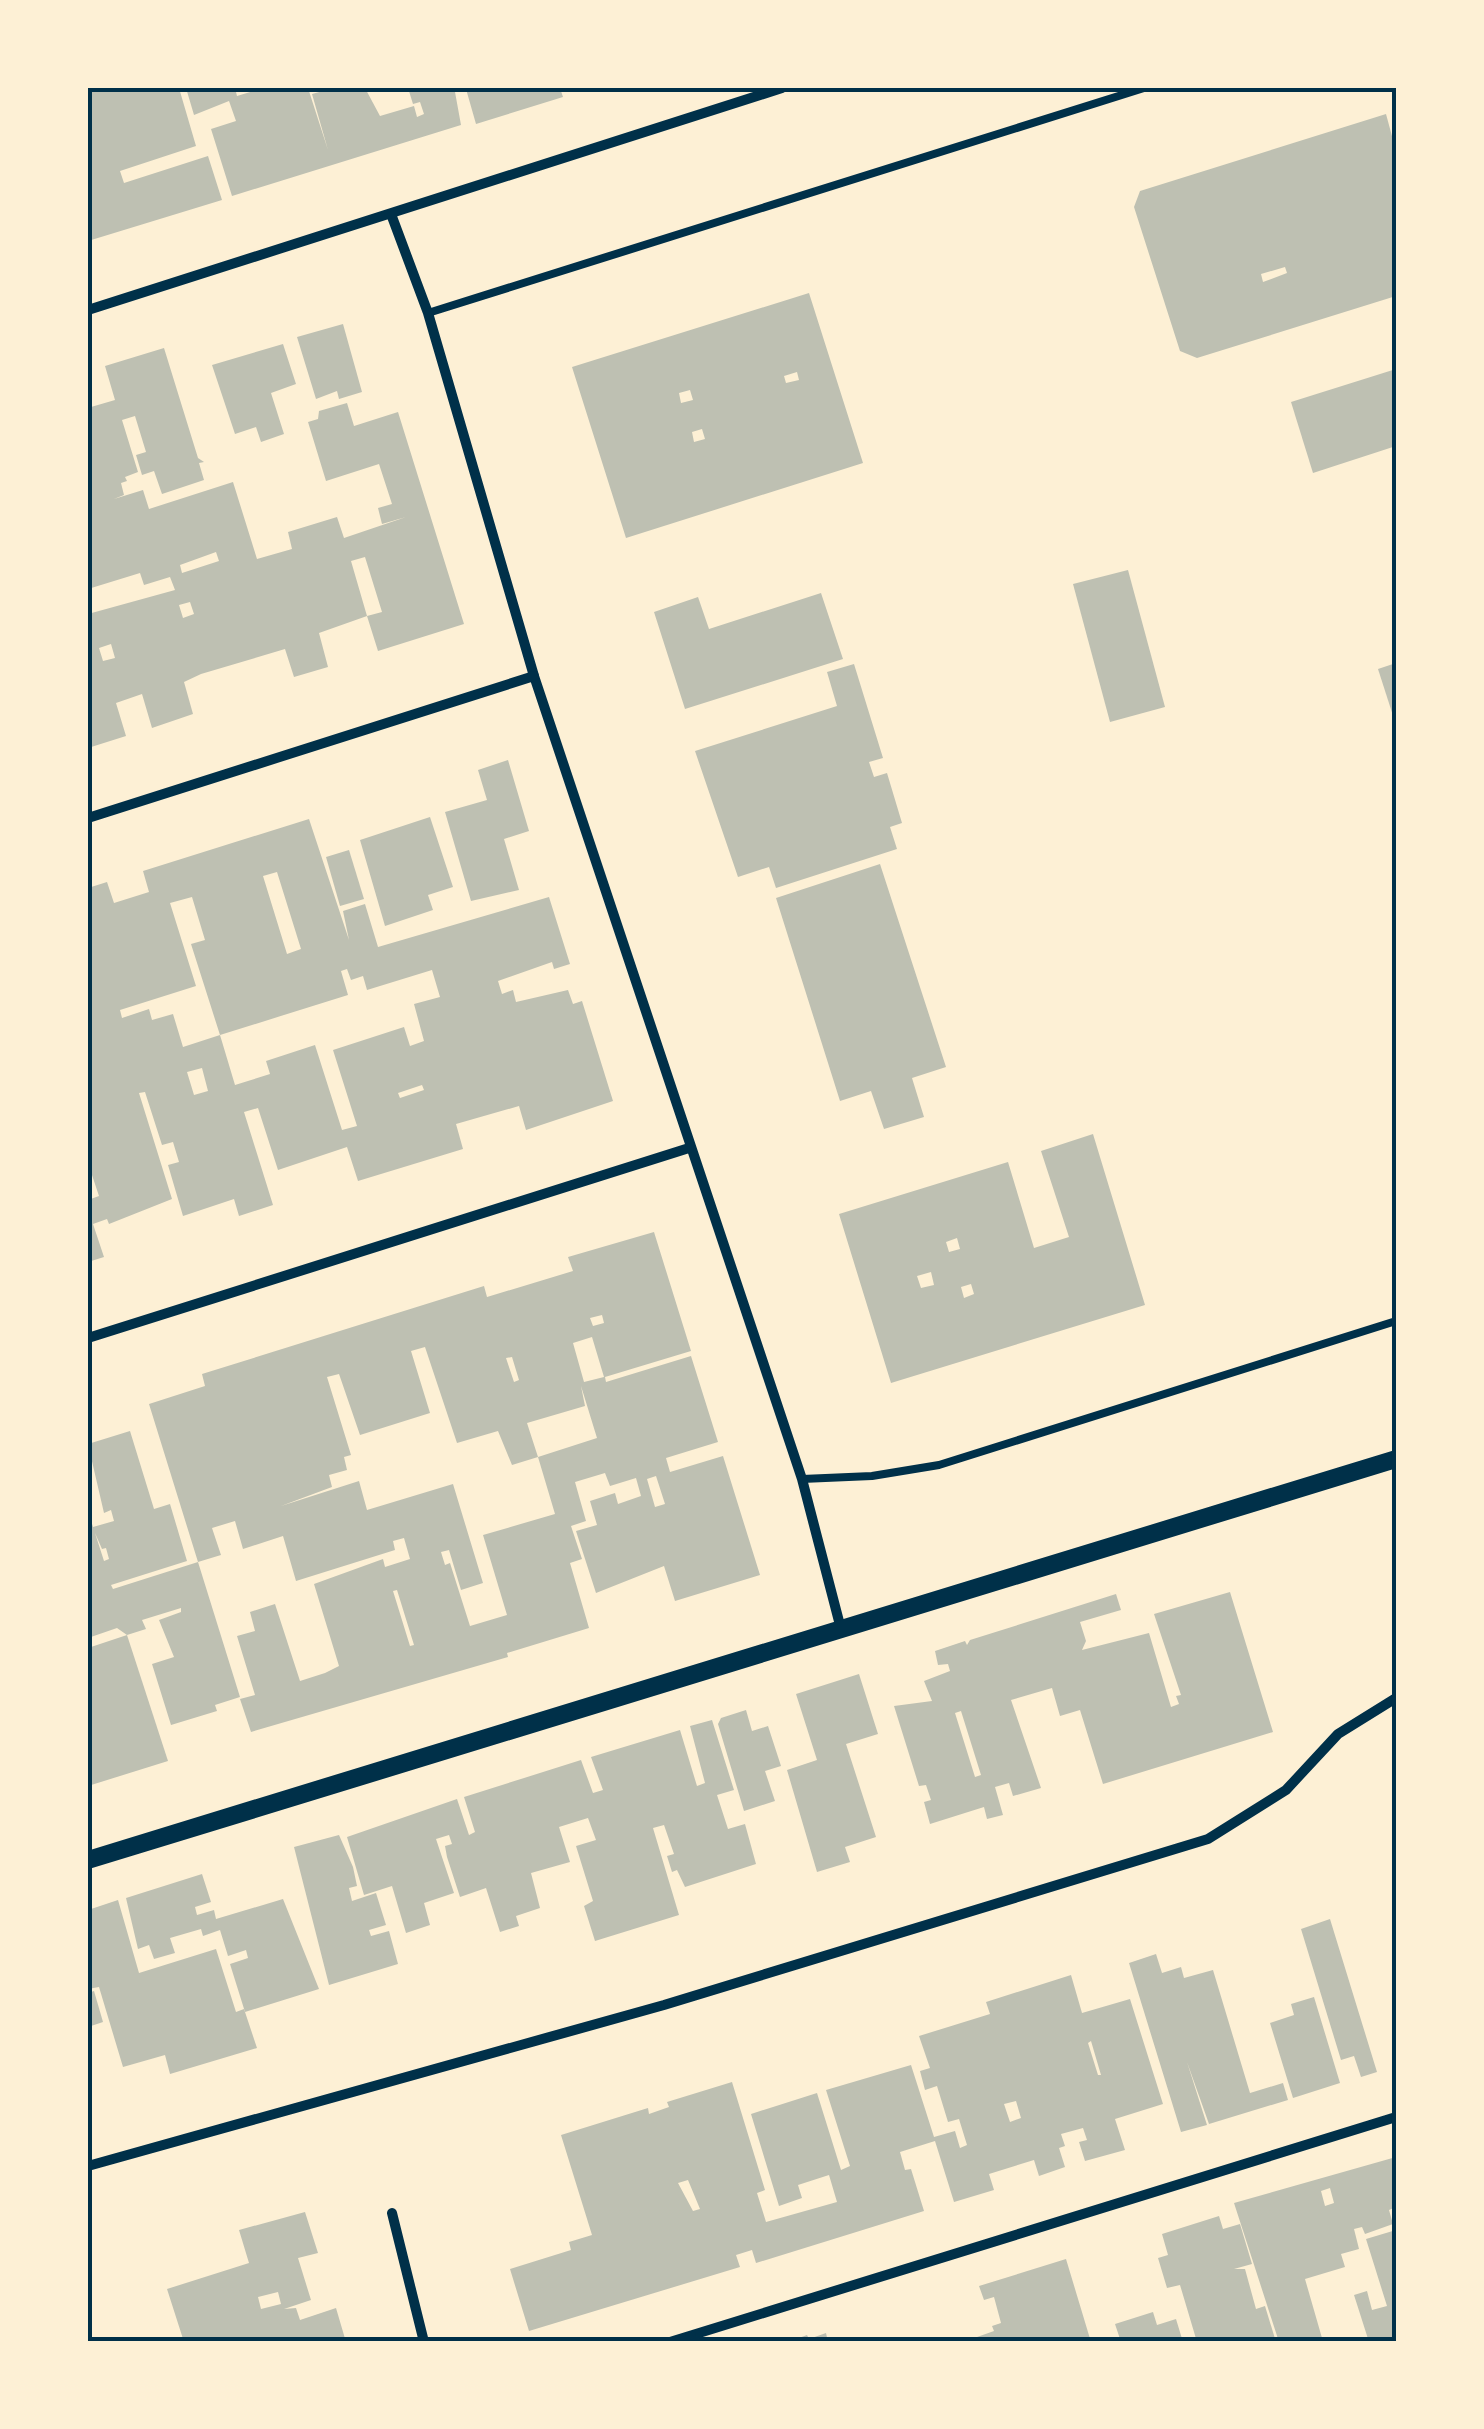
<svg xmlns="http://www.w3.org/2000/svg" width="1484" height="2429" font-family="'DejaVu Sans',sans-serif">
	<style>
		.building { fill: #bec0b2; fill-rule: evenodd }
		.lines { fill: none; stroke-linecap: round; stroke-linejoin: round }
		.service { stroke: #003049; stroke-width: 8 }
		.minor { stroke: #003049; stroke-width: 10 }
		.tertiary { stroke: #003049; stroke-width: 18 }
		.neatline { fill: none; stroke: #003049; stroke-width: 4 }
	</style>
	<rect width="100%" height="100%" fill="#fdf0d5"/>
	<!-- building -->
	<g class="building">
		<polygon points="88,88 179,88 196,146 120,171 124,183 208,156 222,200 88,241"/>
		<polygon points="186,88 235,88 237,96 263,88 308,88 328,150 312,94 334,88 365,88 380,116 414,106 417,117 424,114 420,102 413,104 408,88 560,88 563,97 476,124 466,89 455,92 461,125 232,196 211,129 236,121 229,101 194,115"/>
		<path d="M1386 114 1396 151V296L1197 358 1180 351 1134 207 1140 191ZM1285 267 1287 273 1263 282 1261 274Z"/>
		<path d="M809 293 863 463 626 538 572 367ZM797 372 799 380 786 383 784 376ZM690 390 693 400 681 403 679 393ZM702 429 705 439 694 442 692 432Z"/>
		<polygon points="343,324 362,392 339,399 337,391 316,399 297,337"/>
		<polygon points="283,344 296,384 271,393 284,434 261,442 256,427 235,434 212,365"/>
		<path d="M164 348 198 458 204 462 199 463 204 480 162 494 154 471 142 475 136 455 146 452 135 416 122 420 138 472 125 477 127 481 121 483 124 495 114 499 143 490 149 509 233 482 257 559 292 549 288 532 337 517 344 538 406 517 382 524 378 508 392 504 379 464 326 481 308 422 318 419 319 411 347 403 354 426 398 412 464 624 378 651 367 616 319 633 328 667 294 677 285 649 201 674 184 682 193 714 152 728 142 694 116 703 126 736 88 748V614L175 590 170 577 144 585 140 573 88 589V399L91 407 115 400 105 366ZM216 552 219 561 182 573 180 565ZM365 557 382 612 367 616 351 561ZM190 602 194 614 183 618 179 605ZM111 644 115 658 103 661 99 648Z"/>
		<polygon points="1396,369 1396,446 1313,473 1291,402"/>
		<polygon points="1128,570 1165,707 1110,722 1073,584"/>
		<polygon points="821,593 843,659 685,709 654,612 698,597 709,629"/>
		<polygon points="1396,663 1396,725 1378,669"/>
		<polygon points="854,664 883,758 869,762 874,777 887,773 902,823 890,827 897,849 776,888 769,867 738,877 695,751 837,706 827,672"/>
		<polygon points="508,760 529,831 504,839 519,890 471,901 445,812 487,800 478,770"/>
		<polygon points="430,817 453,887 428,895 433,910 385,926 360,840"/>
		<path d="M309 819 349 940 343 911 365 904 378 947 549 897 570 964 554 969 552 962 498 981 502 994 513 990 516 1002 568 990 573 1004 582 1001 613 1101 526 1130 519 1106 456 1124 463 1149 358 1181 347 1147 278 1170 258 1108 244 1112 273 1205 239 1216 234 1199 183 1216 168 1165 179 1162 173 1142 162 1145 145 1092 139 1093 172 1199 109 1224 107 1219 93 1224 104 1257 88 1262V1200L99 1196 88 1163V888L107 882 114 903 149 892 143 871ZM277 872 301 949 287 954 263 876ZM192 897 205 940 191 944 220 1035 183 1047 173 1014 152 1020 149 1009 122 1018 120 1010 196 986 170 903ZM347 969 351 980 363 976 367 990 432 970 440 997 414 1004 424 1041 410 1046 404 1027 333 1050 357 1126 342 1130 315 1045 266 1061 270 1074 235 1085 220 1035 348 995 341 971ZM202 1068 208 1091 194 1095 187 1072ZM422 1085 424 1090 400 1098 398 1093Z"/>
		<polygon points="349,850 364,899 340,906 326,857"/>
		<polygon points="880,864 946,1067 912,1078 924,1117 884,1129 871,1091 840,1101 776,898"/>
		<path d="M1093 1134 1145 1305 891 1383 839 1214 1008 1162 1034 1248 1069 1237 1041 1151ZM957 1238 960 1249 949 1252 946 1242ZM931 1272 934 1285 921 1288 917 1276ZM971 1284 974 1294 964 1298 961 1287Z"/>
		<path d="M654 1232 691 1351 605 1377 606 1382 691 1356 718 1442 666 1458 670 1472 723 1456 760 1575 675 1601 664 1566 596 1593 576 1531 597 1525 590 1501 615 1493 618 1504 641 1496 636 1478 610 1486 605 1473 575 1482 586 1521 571 1526 582 1559 570 1563 589 1628 507 1653 508 1657 251 1732 240 1699 255 1695 237 1636 255 1631 250 1612 275 1604 300 1681 325 1673 339 1666 314 1584 383 1559 385 1567 410 1559 404 1538 393 1541 395 1550 296 1581 283 1536 243 1549 235 1521 212 1528 221 1555 198 1562 149 1404 205 1386 202 1374 484 1286 487 1297 573 1271 568 1257ZM602 1315 604 1323 593 1326 590 1318ZM592 1337 604 1377 584 1382 573 1343ZM425 1347 457 1443 498 1431 512 1465 538 1457 527 1423 585 1406 581 1386 597 1438 538 1457 555 1514 483 1535 507 1615 470 1626 450 1563 445 1565 441 1552 449 1550 461 1590 483 1583 453 1484 367 1510 359 1481 281 1506 332 1487 329 1475 347 1470 344 1457 351 1455 327 1377 339 1374 360 1435 430 1413 411 1351ZM512 1357 519 1380 514 1382 506 1358ZM656 1476 665 1504 655 1507 647 1479ZM397 1590 414 1645 410 1646 393 1591Z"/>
		<path d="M130 1431 154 1509 170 1504 187 1561 111 1585 113 1589 198 1562 240 1697 215 1705 217 1711 171 1725 152 1664 174 1657 159 1620 181 1612V1608L142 1620 146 1629 127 1635 117 1628 88 1638V1511L93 1527 114 1521 111 1510 104 1513 88 1444ZM95 1533 102 1549 106 1548 109 1559 104 1561Z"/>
		<path d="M1230 1592 1273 1732 1103 1784 1080 1710 1060 1716 1052 1688 1011 1700 1041 1788 1013 1796 1009 1783 995 1787 1003 1815 987 1819 984 1807 930 1824 924 1802 931 1800 926 1785 919 1786 894 1706 932 1701 924 1681 950 1671 948 1664 938 1665 935 1651 965 1641 967 1645 970 1640 1116 1594 1121 1610 1080 1622 1086 1641 1082 1650 1149 1633 1171 1707 1179 1704 1176 1696 1181 1695 1154 1614ZM961 1711 981 1775 975 1777 955 1713Z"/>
		<polygon points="127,1635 168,1761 88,1786 88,1648"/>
		<polygon points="859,1674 878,1734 846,1744 876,1837 845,1847 850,1862 817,1872 787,1770 817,1760 796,1694"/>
		<polygon points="746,1710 752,1731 768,1726 781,1766 765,1771 775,1801 744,1811 718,1724 721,1718"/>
		<polygon points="712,1720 734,1790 717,1795 728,1829 745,1824 756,1864 685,1887 677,1870 672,1872 667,1856 674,1854 664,1825 653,1828 679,1915 595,1941 584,1906 593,1901 576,1846 596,1840 588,1818 559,1827 570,1862 531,1873 540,1908 516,1916 519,1926 500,1932 486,1888 460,1897 447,1857 445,1846 452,1844 449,1835 436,1839 454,1893 424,1903 430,1925 406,1933 392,1886 364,1895 347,1837 457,1799 469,1835 475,1832 464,1797 581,1760 593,1793 603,1790 591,1757 680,1730 697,1786 705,1783 690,1726"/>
		<polygon points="339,1835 353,1867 357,1886 349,1888 352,1901 376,1893 386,1925 369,1930 371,1936 389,1931 398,1964 329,1985 294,1847"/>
		<polygon points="202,1874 211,1902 195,1907 197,1915 214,1910 216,1919 283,1899 319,1989 245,2012 230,1964 248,1958 246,1950 228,1956 220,1930 203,1936 201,1929 170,1938 175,1953 154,1959 149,1945 138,1949 126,1898"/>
		<polygon points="118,1900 139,1973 216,1949 236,2012 244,2009 257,2048 170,2074 165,2055 123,2067 99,1987 88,1989 88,1910"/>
		<polygon points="1330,1919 1377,2072 1361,2077 1354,2056 1341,2060 1301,1929"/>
		<polygon points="1156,1954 1162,1973 1181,1967 1184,1978 1213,1970 1250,2093 1283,2083 1288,2100 1209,2124 1187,2062 1207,2125 1181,2132 1129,1963"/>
		<path d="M1071 1975 1082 2013 1130 1999 1163 2104 1115 2119 1125 2150 1085 2161 1079 2142 1087 2140 1083 2128 1061 2134 1065 2146 1059 2148 1065 2167 1039 2176 1034 2160 989 2174 994 2190 954 2202 935 2141 900 2152 905 2170 911 2169 924 2211 756 2263 752 2250 736 2255 740 2267 529 2331 510 2269 571 2250 569 2242 592 2235 561 2135 648 2108 649 2114 669 2107 667 2102 732 2082 765 2190 757 2193 766 2222 837 2202 829 2175 798 2185 802 2198 779 2206 751 2114 817 2093 841 2170 850 2166 826 2090 911 2065 934 2137 955 2131 960 2148 967 2145 959 2119 948 2122 937 2086 925 2090 920 2071 930 2068 919 2036 990 2014 986 2002ZM1091 2041 1101 2075H1098L1088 2043ZM1016 2101 1021 2118 1010 2122 1004 2104ZM688 2180 700 2209 693 2211 678 2183Z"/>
		<polygon points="94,1991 103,2022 88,2027 88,1993"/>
		<polygon points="1314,1997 1340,2083 1293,2098 1270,2023 1294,2015 1291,2004"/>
		<path d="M1396 2157V2207L1389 2210 1393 2224 1365 2234 1362 2227 1354 2229 1359 2249 1341 2254 1345 2267 1305 2279 1322 2338 1279 2342 1234 2203ZM1330 2188 1334 2203 1325 2206 1321 2191Z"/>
		<path d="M305 2212 318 2253 298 2258 311 2300 284 2309 296 2308 300 2320 336 2308 346 2342H184L167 2289 249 2263 239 2230ZM278 2292 281 2304 261 2309 258 2297Z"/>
		<polygon points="1219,2216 1223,2229 1240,2224 1252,2264 1234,2269 1245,2269 1256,2309 1265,2306 1276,2342 1197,2342 1180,2285 1167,2288 1158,2258 1168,2255 1162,2234"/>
		<polygon points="1396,2230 1396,2342 1369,2342 1354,2295 1367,2291 1372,2310 1387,2306 1366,2239"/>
		<polygon points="1066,2259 1091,2342 963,2342 994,2331 992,2326 1001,2323 994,2297 984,2300 979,2286"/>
		<polygon points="1153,2312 1157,2325 1176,2319 1183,2342 1121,2342 1115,2324"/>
		<polygon points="826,2333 828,2342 788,2342 807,2335 809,2339"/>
	</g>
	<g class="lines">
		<!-- service -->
		<g class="service">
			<polyline points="428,313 1144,88"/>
			<polyline points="802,1479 872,1476 939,1465 1396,1321"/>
		</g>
		<!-- minor -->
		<g class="minor">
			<polyline points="391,214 428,313 534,676 802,1479 841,1629"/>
			<polyline points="88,310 782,88"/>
			<polyline points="88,818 534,676"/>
			<polyline points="88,1338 689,1148"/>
			<polyline points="88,2166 664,2005 1208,1839 1286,1790 1338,1734 1396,1698"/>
			<polyline points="392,2213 424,2342"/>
			<polyline points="670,2342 1396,2117"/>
		</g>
		<!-- tertiary -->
		<polyline class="tertiary" points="88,1860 1396,1459"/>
	</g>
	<!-- border -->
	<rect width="1484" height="2429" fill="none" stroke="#fdf0d5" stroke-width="180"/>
	<rect x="90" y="90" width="1304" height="2249" class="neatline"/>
</svg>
